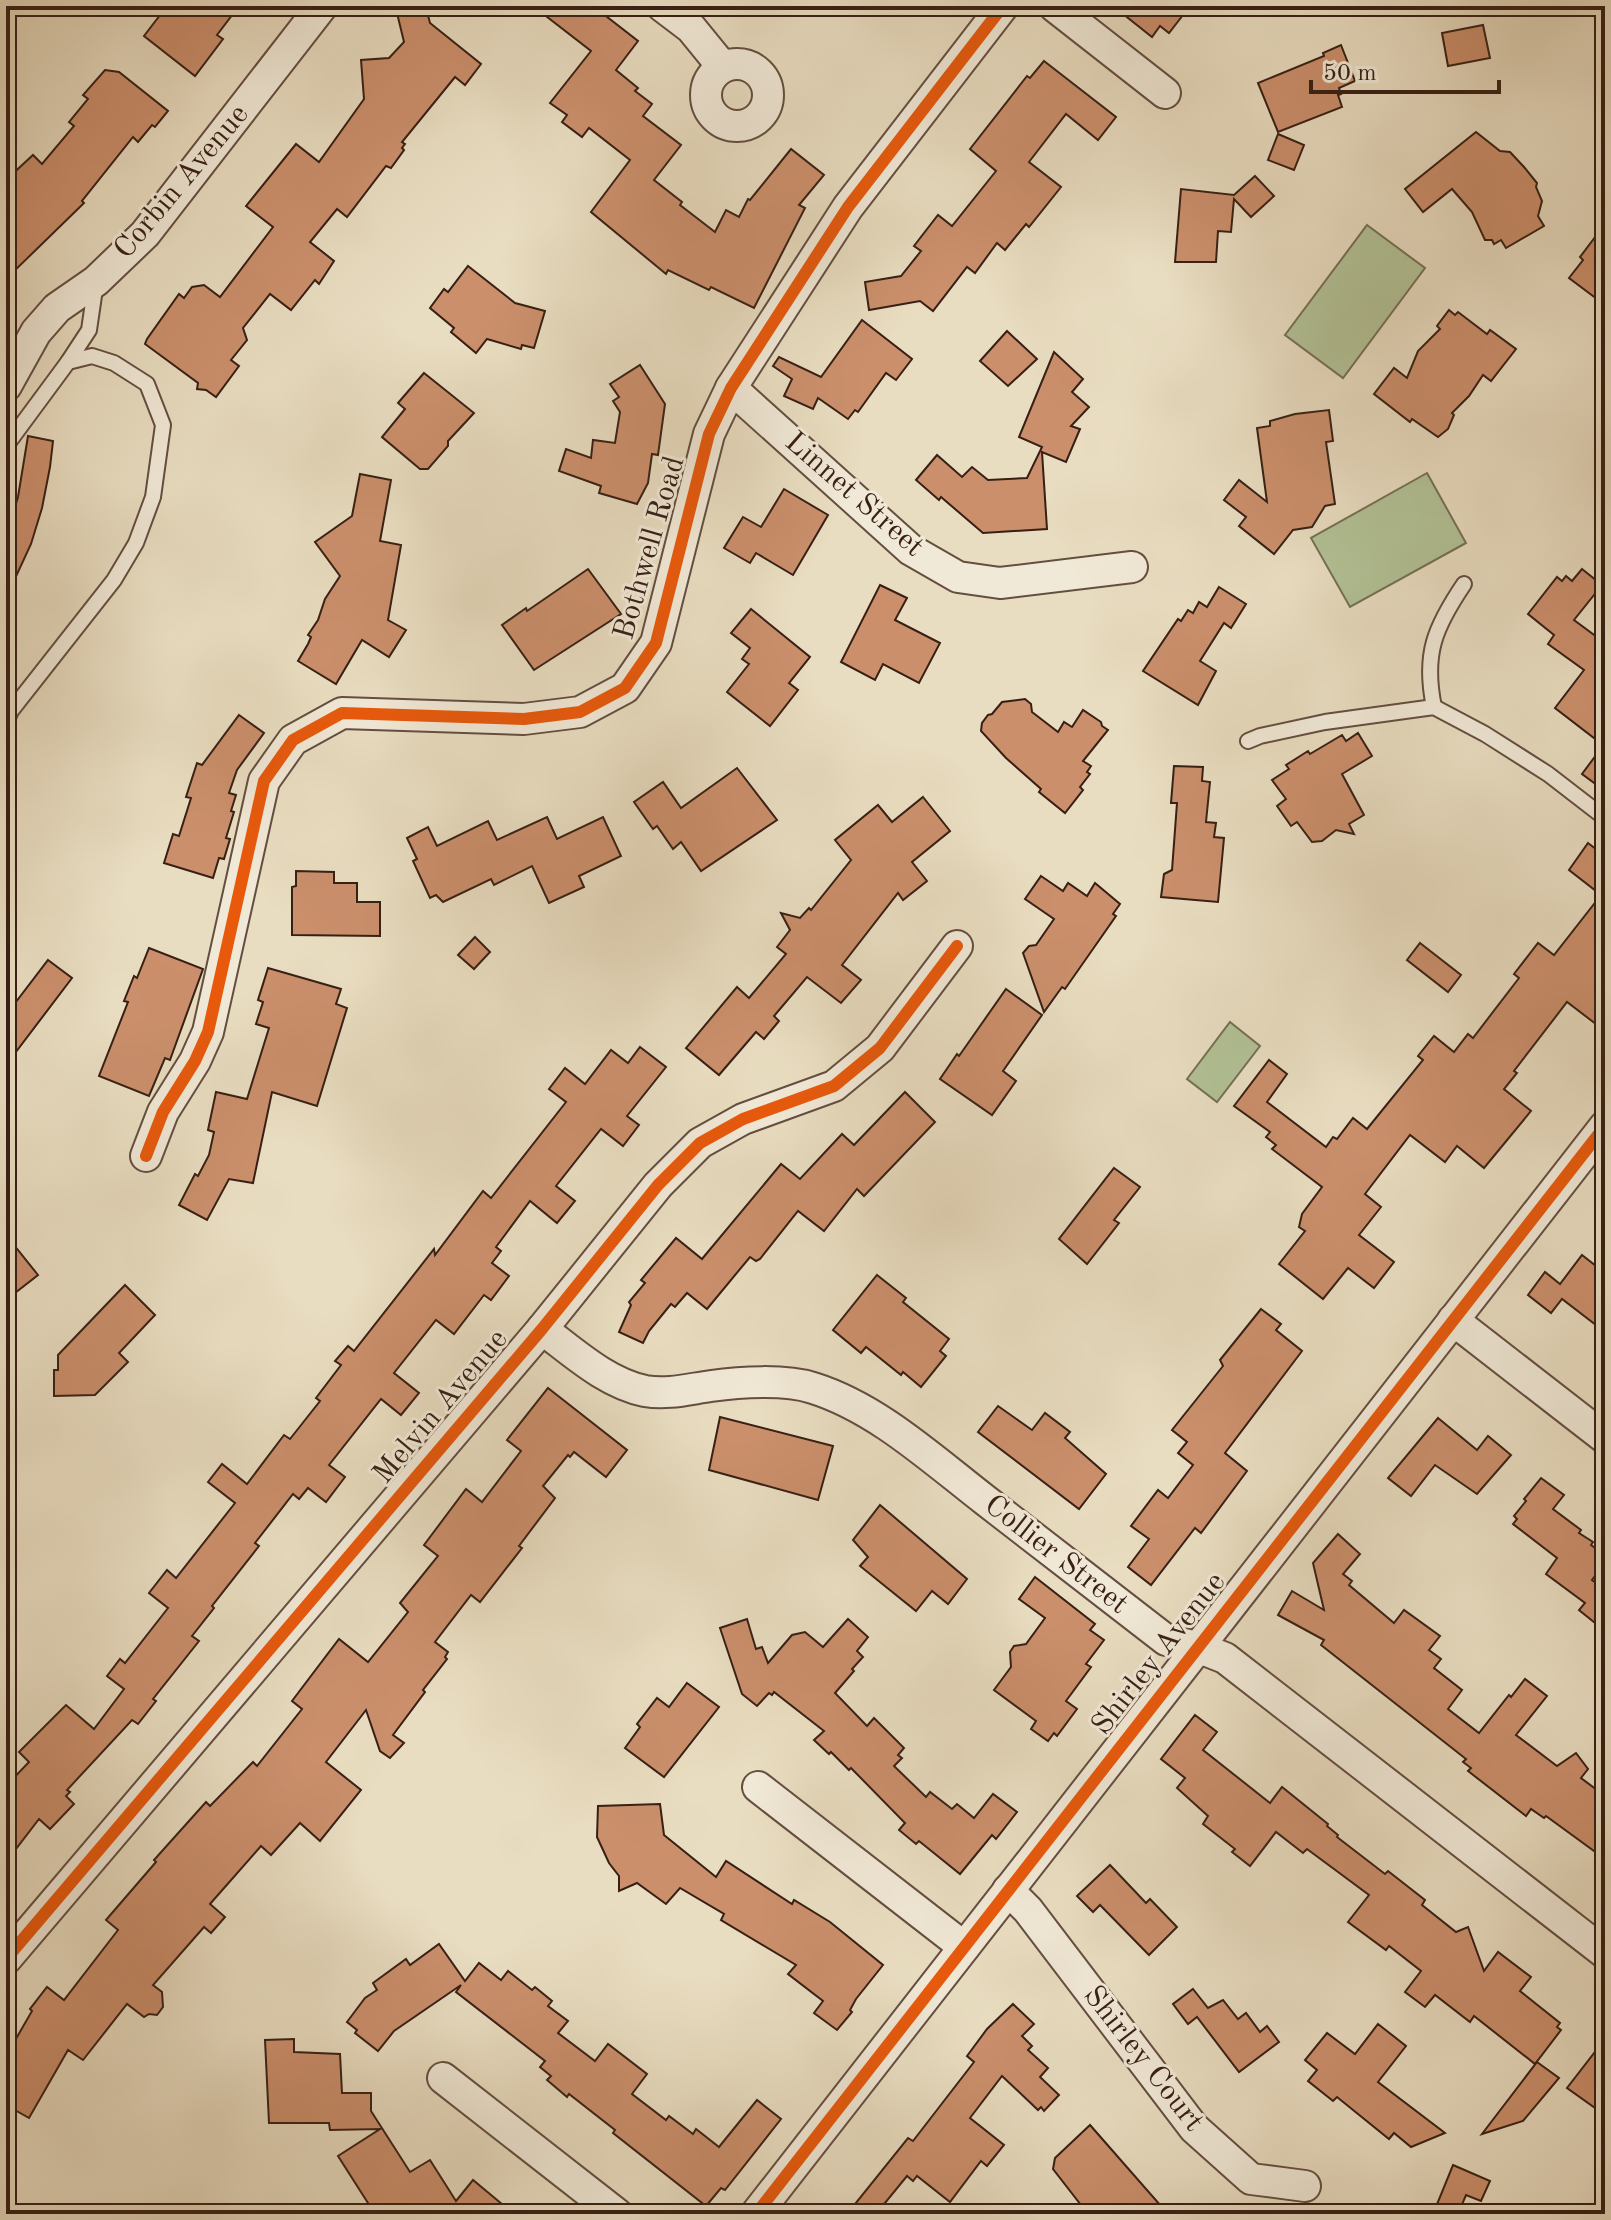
<svg xmlns="http://www.w3.org/2000/svg" width="1611" height="2220" font-family="'Old Standard TT',serif">
	<style>
		.green { fill: #b2c296; stroke: #747056; stroke-width: 2 }
		.building { fill: #cb8f6c; stroke: #371f15; stroke-width: 2 }
		.lines { fill: none; stroke-linecap: round; stroke-linejoin: round }
		.lane-casing { stroke: #644e40; stroke-width: 18 }
		.street-casing { stroke: #644e40; stroke-width: 34 }
		.lane { stroke: #f1e9d7; stroke-width: 14 }
		.street { stroke: #f1e9d7; stroke-width: 30 }
		.cycleway-casing { stroke: #f1e9d7; stroke-width: 17 }
		.cycleway { stroke: #e8590c; stroke-width: 12 }
		.labels { text-anchor: middle; dominant-baseline: central; stroke-width: 6; stroke-linejoin: round; paint-order: stroke }
		.street-label { font-size: 30px; fill: #371f15; stroke: #f1e9d7 }
	</style>
	<rect width="100%" height="100%" fill="#e9ddc1"/>
	<filter id="stains"><feTurbulence type="fractalNoise" baseFrequency=".0025" numOctaves="4"/><feColorMatrix values="0 0 0 0 .2 0 0 0 0 .09 0 0 0 0 .02 0 0 0 .5 -.17"/></filter>
	<radialGradient id="worn" r=".72"><stop offset=".6" stop-color="#630" stop-opacity="0"/><stop offset="1" stop-color="#630" stop-opacity=".3"/></radialGradient>
	<!-- green -->
	<g class="green">
		<polygon points="1367,225 1425,268 1343,378 1285,335"/>
		<polygon points="1427,473 1466,543 1350,607 1311,538"/>
		<polygon points="1230,1022 1260,1046 1217,1102 1187,1079"/>
	</g>
	<!-- building -->
	<g class="building">
		<polygon points="167,6 239,6 217,35 223,39 195,76 144,36"/>
		<polygon points="533,6 593,6 638,41 616,70 638,88 635,91 652,104 643,116 681,145 654,180 682,202 680,205 715,232 726,210 739,217 748,199 750,200 791,149 824,175 799,205 805,208 754,308 711,287 709,290 668,270 666,274 591,212 630,160 589,128 582,137 562,122 567,115 550,103 591,51"/>
		<polygon points="1113,6 1177,6 1175,8 1183,15 1169,33 1160,26 1152,37"/>
		<polygon points="426,7 430,23 481,64 465,85 455,77 402,142 405,144 402,148 404,150 391,168 386,166 347,217 337,209 310,242 334,261 319,284 315,280 291,310 270,294 243,328 247,340 231,360 239,366 216,397 206,390 197,389 198,383 145,344 147,339 179,294 184,298 192,287 204,285 220,297 273,227 246,206 296,144 319,162 364,99 361,60 389,58 404,42 397,13"/>
		<polygon points="1483,25 1490,58 1448,66 1442,33"/>
		<polygon points="1341,45 1355,81 1339,88 1341,94 1338,95 1342,107 1278,132 1258,83 1324,56 1323,53"/>
		<polygon points="1044,61 1116,117 1098,140 1066,114 1029,162 1061,187 1029,227 1026,224 1005,250 997,243 975,273 967,267 933,311 920,301 869,310 865,282 901,276 921,251 914,246 938,215 952,226 996,171 970,149 1027,76 1030,78"/>
		<polygon points="105,70 119,72 168,111 155,127 152,125 138,142 133,137 82,201 84,203 6,279 6,180 33,155 42,164 74,126 69,122 88,99 83,95"/>
		<polygon points="1476,132 1500,151 1510,152 1524,167 1537,183 1536,187 1542,201 1538,216 1544,226 1506,248 1501,240 1494,244 1492,240 1485,240 1472,212 1452,189 1423,212 1405,189"/>
		<polygon points="1278,134 1304,145 1294,170 1268,160"/>
		<polygon points="1255,176 1274,196 1251,217 1234,199 1231,232 1218,231 1216,262 1175,262 1181,189 1234,195"/>
		<polygon points="1605,224 1605,305 1569,278 1583,260 1580,257"/>
		<polygon points="468,266 515,303 545,311 534,348 522,345 521,349 487,339 476,353 451,332 454,328 430,308 444,289 448,292"/>
		<polygon points="1449,310 1455,315 1458,312 1487,334 1490,330 1516,349 1491,381 1483,375 1469,396 1452,413 1454,415 1448,429 1438,437 1412,419 1410,422 1374,394 1394,368 1407,378 1418,351 1440,329 1437,326"/>
		<polygon points="862,320 912,359 896,380 886,373 858,412 855,410 848,419 818,398 813,409 784,396 792,379 773,366 779,357 821,377"/>
		<polygon points="1007,331 1037,359 1008,386 980,361"/>
		<polygon points="1054,352 1083,379 1072,392 1089,407 1071,426 1080,429 1066,462 1042,452 1047,529 983,533 941,497 939,500 916,480 937,455 962,477 972,467 988,480 1027,478 1042,447 1019,437"/>
		<polygon points="640,365 665,404 658,455 652,454 648,483 637,504 599,493 601,486 559,471 566,449 591,458 593,440 615,443 620,412 613,401 619,397 610,384"/>
		<polygon points="424,373 474,413 448,441 448,446 428,469 420,469 382,437 405,409 398,403"/>
		<polygon points="1329,410 1333,441 1326,442 1335,504 1325,506 1312,527 1293,530 1274,554 1239,526 1246,517 1224,500 1239,480 1267,502 1257,428 1270,426 1270,421 1295,414"/>
		<polygon points="28,436 53,441 50,467 42,508 31,544 6,598 6,536 18,497"/>
		<polygon points="360,474 391,480 380,541 401,545 388,620 406,630 389,657 362,640 336,684 298,661 308,644 311,637 308,635 318,620 325,599 340,576 315,542 352,516"/>
		<polygon points="784,489 828,515 793,575 756,553 750,563 724,548 743,517 761,527"/>
		<polygon points="588,569 621,614 534,670 502,625 526,608 527,611"/>
		<polygon points="1582,569 1602,585 1574,620 1605,643 1605,724 1594,738 1555,708 1584,670 1548,644 1554,635 1528,614 1557,577 1562,581 1566,576 1572,581"/>
		<polygon points="880,585 907,598 895,620 940,643 919,683 883,664 875,680 841,662"/>
		<polygon points="1219,587 1246,604 1231,628 1224,623 1200,661 1216,671 1198,705 1143,671 1178,619 1181,621 1188,610 1193,613 1199,602 1207,607"/>
		<polygon points="751,609 810,657 789,683 798,690 770,726 727,692 749,664 742,659 750,648 731,633"/>
		<polygon points="1025,699 1031,704 1032,712 1058,732 1064,722 1072,727 1083,710 1101,722 1102,726 1108,730 1083,761 1091,766 1087,772 1090,774 1080,787 1083,790 1065,813 1039,792 1041,789 1006,758 981,731 982,723 988,715 992,714 1002,702"/>
		<polygon points="239,715 264,733 237,770 229,793 236,795 231,811 234,812 226,838 230,839 224,859 219,858 213,878 164,863 173,834 179,836 191,798 186,797 197,763 202,765"/>
		<polygon points="1358,733 1372,756 1342,774 1364,815 1349,824 1354,834 1336,830 1322,841 1312,842 1297,822 1291,826 1277,806 1286,799 1272,780 1289,769 1286,765 1308,751 1310,754 1342,735 1346,741"/>
		<polygon points="1605,743 1605,791 1582,774"/>
		<polygon points="1174,766 1203,767 1202,781 1210,782 1206,822 1216,823 1214,837 1224,838 1218,902 1161,897 1164,874 1172,870 1177,803 1171,803"/>
		<polygon points="737,768 777,820 701,871 681,842 673,849 657,826 653,829 634,802 663,782 681,808"/>
		<polygon points="923,797 950,831 912,862 927,881 903,900 898,893 842,965 861,980 841,1003 807,977 774,1016 779,1021 764,1039 756,1032 719,1075 686,1048 737,987 749,998 786,954 777,947 790,930 781,913 800,918 809,908 811,910 851,860 835,840 878,805 892,822"/>
		<polygon points="547,817 557,839 603,817 621,856 579,876 584,887 549,903 532,866 494,885 491,879 443,902 436,895 430,898 413,861 417,859 407,838 428,827 437,846 488,821 497,840"/>
		<polygon points="1588,843 1605,856 1605,1031 1567,1002 1514,1071 1517,1073 1504,1089 1531,1111 1484,1168 1457,1146 1445,1162 1410,1135 1365,1194 1381,1207 1359,1235 1394,1262 1374,1288 1348,1268 1323,1299 1279,1264 1305,1231 1299,1227 1302,1214 1322,1187 1272,1149 1276,1145 1266,1137 1270,1132 1234,1106 1269,1060 1287,1074 1267,1102 1326,1147 1333,1137 1337,1139 1353,1118 1367,1129 1423,1060 1418,1056 1434,1036 1454,1052 1468,1034 1473,1038 1519,978 1514,974 1538,943 1554,955 1601,895 1569,870"/>
		<polygon points="296,871 334,872 334,883 357,883 357,902 380,902 380,936 292,935 292,887 296,886"/>
		<polygon points="1041,876 1063,891 1068,883 1087,896 1095,883 1120,904 1113,914 1116,916 1065,989 1062,987 1044,1012 1023,953 1029,946 1036,945 1054,919 1025,899"/>
		<polygon points="475,937 490,952 474,969 458,955"/>
		<polygon points="1420,943 1461,975 1448,992 1407,960"/>
		<polygon points="149,948 203,969 170,1060 165,1058 149,1096 99,1076 128,1002 124,1001 134,976 137,978"/>
		<polygon points="48,960 72,978 6,1065 6,1015"/>
		<polygon points="268,968 341,989 336,1004 347,1008 317,1106 272,1092 253,1183 229,1179 207,1220 179,1205 195,1174 198,1176 209,1155 214,1132 208,1130 216,1092 247,1099 269,1028 256,1024 263,1002 258,1000"/>
		<polygon points="1006,989 1042,1015 1003,1071 1016,1081 992,1115 940,1079 957,1054 959,1056"/>
		<polygon points="640,1047 666,1067 627,1116 639,1125 623,1146 601,1129 556,1186 575,1201 557,1223 530,1201 496,1247 501,1251 492,1263 509,1276 491,1300 484,1295 454,1334 436,1320 394,1373 419,1393 401,1415 381,1399 329,1465 345,1477 326,1502 308,1488 299,1499 293,1494 255,1543 259,1546 212,1606 214,1608 192,1636 199,1641 153,1699 156,1701 138,1724 132,1720 67,1790 70,1792 66,1796 74,1804 50,1829 39,1819 6,1862 6,1786 29,1762 19,1752 66,1705 94,1729 124,1689 107,1676 120,1659 125,1663 168,1608 149,1593 167,1570 176,1578 235,1503 208,1482 222,1464 247,1484 284,1435 290,1439 320,1401 316,1398 341,1365 335,1361 348,1346 354,1351 434,1249 435,1255 483,1191 491,1198 566,1102 549,1089 565,1068 585,1084 611,1050 628,1063"/>
		<polygon points="905,1092 935,1122 864,1196 857,1189 824,1231 798,1211 760,1259 756,1261 750,1257 707,1309 687,1293 675,1307 671,1304 649,1331 643,1343 619,1332 631,1305 629,1302 645,1283 641,1280 676,1238 702,1259 781,1164 800,1179 842,1134 854,1145"/>
		<polygon points="1114,1168 1140,1187 1114,1220 1119,1223 1087,1264 1059,1239"/>
		<polygon points="6,1235 38,1275 6,1300"/>
		<polygon points="1582,1255 1605,1273 1605,1332 1562,1299 1551,1313 1528,1295 1545,1272 1560,1284"/>
		<polygon points="877,1275 906,1298 903,1302 949,1339 940,1351 946,1356 921,1387 903,1372 901,1375 866,1347 861,1353 833,1330"/>
		<polygon points="125,1285 155,1315 119,1353 128,1362 95,1395 54,1396 54,1370 58,1370 58,1355"/>
		<polygon points="1261,1309 1281,1324 1276,1330 1302,1351 1225,1453 1247,1471 1201,1533 1195,1528 1151,1585 1128,1567 1149,1539 1131,1526 1158,1490 1168,1498 1193,1465 1178,1453 1187,1442 1172,1430 1223,1366 1220,1360"/>
		<polygon points="548,1388 627,1450 606,1477 574,1452 570,1457 568,1455 543,1486 555,1498 519,1546 522,1548 480,1602 471,1595 435,1642 448,1652 445,1657 447,1659 423,1690 425,1692 393,1735 404,1743 390,1758 380,1751 366,1710 326,1762 361,1790 320,1841 300,1823 271,1855 261,1846 210,1904 225,1917 211,1933 204,1927 153,1985 162,1992 163,2007 157,2015 149,2014 144,2017 127,2004 83,2060 68,2050 29,2118 6,2105 6,2056 32,2011 30,2009 47,1987 64,2000 118,1930 106,1920 156,1862 154,1860 206,1802 210,1806 253,1762 257,1766 302,1709 292,1701 339,1639 368,1662 408,1612 400,1603 438,1556 424,1545 466,1489 482,1502 521,1451 507,1440"/>
		<polygon points="998,1406 1032,1430 1045,1413 1070,1432 1065,1438 1106,1474 1079,1509 978,1432"/>
		<polygon points="720,1417 833,1446 818,1500 709,1470"/>
		<polygon points="1438,1418 1477,1450 1488,1436 1511,1455 1477,1494 1435,1465 1411,1496 1388,1478"/>
		<polygon points="1541,1478 1564,1495 1553,1509 1581,1530 1579,1533 1593,1542 1591,1545 1605,1555 1605,1563 1592,1580 1599,1585 1605,1577 1605,1631 1579,1610 1585,1603 1546,1574 1557,1558 1513,1524 1517,1519 1514,1516 1526,1501 1524,1499"/>
		<polygon points="880,1505 967,1579 948,1604 932,1591 916,1611 860,1566 868,1557 853,1540"/>
		<polygon points="1338,1534 1360,1554 1343,1574 1352,1581 1349,1585 1394,1623 1404,1610 1440,1636 1429,1650 1441,1659 1434,1668 1462,1690 1448,1709 1479,1733 1509,1695 1511,1697 1525,1679 1547,1696 1516,1735 1557,1766 1576,1753 1588,1769 1581,1778 1605,1796 1605,1859 1546,1816 1544,1818 1531,1809 1526,1816 1468,1771 1471,1768 1463,1762 1466,1759 1321,1645 1324,1640 1278,1615 1292,1591 1324,1610 1313,1563"/>
		<polygon points="1035,1577 1095,1624 1090,1630 1104,1640 1086,1664 1091,1667 1066,1701 1077,1709 1057,1736 1054,1733 1048,1741 1031,1729 1036,1721 994,1690 1011,1667 1010,1652 1014,1646 1026,1644 1045,1618 1019,1599"/>
		<polygon points="747,1619 756,1649 762,1647 768,1663 792,1635 805,1632 823,1647 848,1619 868,1637 857,1651 863,1657 852,1669 854,1671 835,1693 867,1726 874,1718 904,1748 898,1755 902,1758 894,1766 926,1797 930,1792 952,1809 957,1804 974,1818 993,1794 1017,1812 996,1839 992,1835 960,1874 919,1841 916,1844 899,1830 905,1823 851,1768 849,1770 831,1752 829,1754 814,1740 824,1731 774,1692 772,1695 769,1693 757,1706 742,1694 720,1628"/>
		<polygon points="687,1683 719,1707 664,1777 625,1748 640,1727 637,1724 657,1698 669,1707"/>
		<polygon points="1195,1715 1217,1732 1203,1750 1270,1803 1282,1787 1328,1824 1327,1826 1338,1835 1337,1837 1385,1874 1388,1871 1425,1900 1422,1905 1456,1932 1468,1927 1484,1971 1498,1952 1531,1977 1520,1991 1560,2023 1557,2027 1561,2030 1535,2064 1474,2016 1470,2022 1435,1995 1425,2007 1405,1992 1421,1971 1389,1946 1386,1950 1348,1922 1369,1895 1307,1849 1303,1853 1276,1832 1250,1866 1232,1852 1235,1849 1203,1824 1208,1816 1177,1788 1185,1778 1161,1759"/>
		<polygon points="660,1804 664,1835 716,1877 726,1861 792,1904 794,1900 830,1922 883,1965 856,1999 850,2010 852,2012 837,2030 814,2013 823,2001 788,1974 796,1965 721,1920 724,1914 680,1888 666,1904 637,1883 619,1891 619,1876 609,1863 597,1837 598,1806"/>
		<polygon points="1110,1865 1146,1903 1150,1899 1177,1927 1149,1955 1100,1905 1093,1912 1077,1896"/>
		<polygon points="439,1944 465,1981 479,1963 501,1980 508,1971 532,1990 535,1987 552,2001 548,2006 568,2021 558,2033 595,2061 608,2044 647,2074 632,2094 666,2120 669,2116 693,2134 696,2129 719,2147 757,2100 781,2119 725,2190 721,2188 706,2206 613,2133 615,2130 569,2094 567,2097 547,2080 551,2076 540,2067 545,2061 456,1992 461,1985 394,2031 378,2051 355,2033 357,2030 347,2022 365,1998 377,1990 373,1983 406,1959 410,1965"/>
		<polygon points="1193,1989 1208,2008 1223,2000 1238,2019 1246,2013 1260,2032 1267,2026 1279,2042 1239,2072 1197,2017 1188,2024 1173,2004"/>
		<polygon points="1013,2004 1034,2024 1022,2036 1032,2046 1028,2050 1048,2068 1040,2077 1059,2095 1044,2111 1041,2107 1038,2110 1002,2076 970,2118 1004,2145 987,2166 981,2161 950,2202 917,2176 913,2181 907,2176 876,2214 847,2214 908,2138 913,2141 974,2062 967,2056 987,2029"/>
		<polygon points="1378,2024 1406,2046 1378,2082 1445,2133 1411,2147 1394,2133 1389,2139 1337,2097 1333,2101 1308,2081 1317,2070 1305,2060 1327,2033 1355,2054"/>
		<polygon points="294,2039 294,2052 340,2054 342,2093 371,2093 371,2111 410,2172 430,2160 456,2201 473,2180 514,2214 375,2214 338,2156 380,2129 330,2130 329,2123 269,2123 265,2040"/>
		<polygon points="1605,2039 1605,2115 1567,2088"/>
		<polygon points="1537,2062 1559,2078 1523,2121 1482,2134"/>
		<polygon points="1090,2125 1168,2214 1088,2214 1053,2169 1055,2158"/>
		<polygon points="1453,2165 1490,2181 1481,2201 1466,2195 1458,2214 1433,2214"/>
	</g>
	<g class="lines">
		<!-- lane casing -->
		<g class="lane-casing">
			<g id="lane">
				<polyline points="68,362 89,330 96,282"/>
				<polyline points="6,446 68,362 92,356 114,363 147,384 163,425 153,497 136,543 114,580 11,711 6,722"/>
				<path d="M1434 707C1423 654 1435 627 1464 584"/>
				<polyline points="1248,741 1260,736 1325,722 1434,707 1485,734 1548,774 1605,818"/>
			</g>
		</g>
		<!-- street casing -->
		<g class="street-casing">
			<g id="street">
				<polyline points="662,6 691,28 722,66"/>
				<polyline points="1054,6 1165,93"/>
				<circle cx="737" cy="95" r="31"/>
				<polyline points="6,386 36,332 57,308 96,281 145,234 322,6"/>
				<polyline points="731,388 911,550 958,577 1000,583 1132,567"/>
				<polyline points="146,1156 163,1112 195,1061 208,1032 264,781 293,740 342,713 524,719 580,712 625,688 656,643 709,434 731,388 848,207 1003,6"/>
				<polyline points="1453,1320 1605,1438"/>
				<path d="M542 1329C573 1352 606 1383 645 1391 667 1395 689 1389 711 1386 740 1382 785 1379 813 1388 877 1408 932 1459 985 1500 1045 1547 1106 1593 1166 1640L1197 1647 1225 1658 1605 1953"/>
				<polyline points="758,1787 964,1947"/>
				<polyline points="1008,1890 1028,1910 1194,2128 1251,2179 1305,2186"/>
				<polyline points="6,1959 542,1329 658,1185 700,1143 743,1119 834,1086 880,1048 957,946"/>
				<polyline points="443,2078 617,2214"/>
				<polyline points="756,2214 1605,1126"/>
			</g>
		</g>
		<!-- lane -->
		<use href="#lane" class="lane"/>
		<!-- street -->
		<use href="#street" class="street"/>
		<!-- cycleway casing -->
		<g class="cycleway-casing">
			<g id="cycleway">
				<polyline points="146,1156 163,1112 195,1061 208,1032 264,781 293,740 342,713 524,719 580,712 625,688 656,643 709,434 731,388 848,207 1003,6"/>
				<polyline points="6,1959 542,1329 658,1185 700,1143 743,1119 834,1086 880,1048 957,946"/>
				<polyline points="756,2214 1605,1126"/>
			</g>
		</g>
		<!-- cycleway -->
		<use href="#cycleway" class="cycleway"/>
	</g>
	<g class="labels">
		<!-- street labels -->
		<g class="street-label">
			<text transform="translate(182 182) rotate(-50)">Corbin Avenue</text>
			<text transform="translate(854 495) rotate(41)">Linnet Street</text>
			<text transform="translate(650 548) rotate(-74)">Bothwell Road</text>
			<text transform="translate(441 1407) rotate(-50)">Melvin Avenue</text>
			<text transform="translate(1056 1555) rotate(38)">Collier Street</text>
			<text transform="translate(1159 1654) rotate(-52)">Shirley Avenue</text>
			<text transform="translate(1143 2059) rotate(52)">Shirley Court</text>
		</g>
	</g>
	<!-- margin -->
	<rect width="1611" height="2220" fill="none" stroke="#e9ddc1" stroke-width="32"/>
	<rect x="8" y="8" width="1595" height="2204" fill="none" stroke="#371f15" stroke-width="4"/>
	<rect x="16" y="16" width="1579" height="2188" fill="none" stroke="#371f15" stroke-width="2"/>
	<!-- scale -->
	<path d="M1311 80v12h188v-12" fill="none" stroke="#371f15" stroke-width="4"/>
	<text x="1323" y="80" font-size="24" fill="#371f15" stroke="#f1e9d7" stroke-width="6" paint-order="stroke">50 m</text>
	<rect width="100%" height="100%" filter="url(#stains)"/>
	<rect width="100%" height="100%" fill="url(#worn)"/>
</svg>
